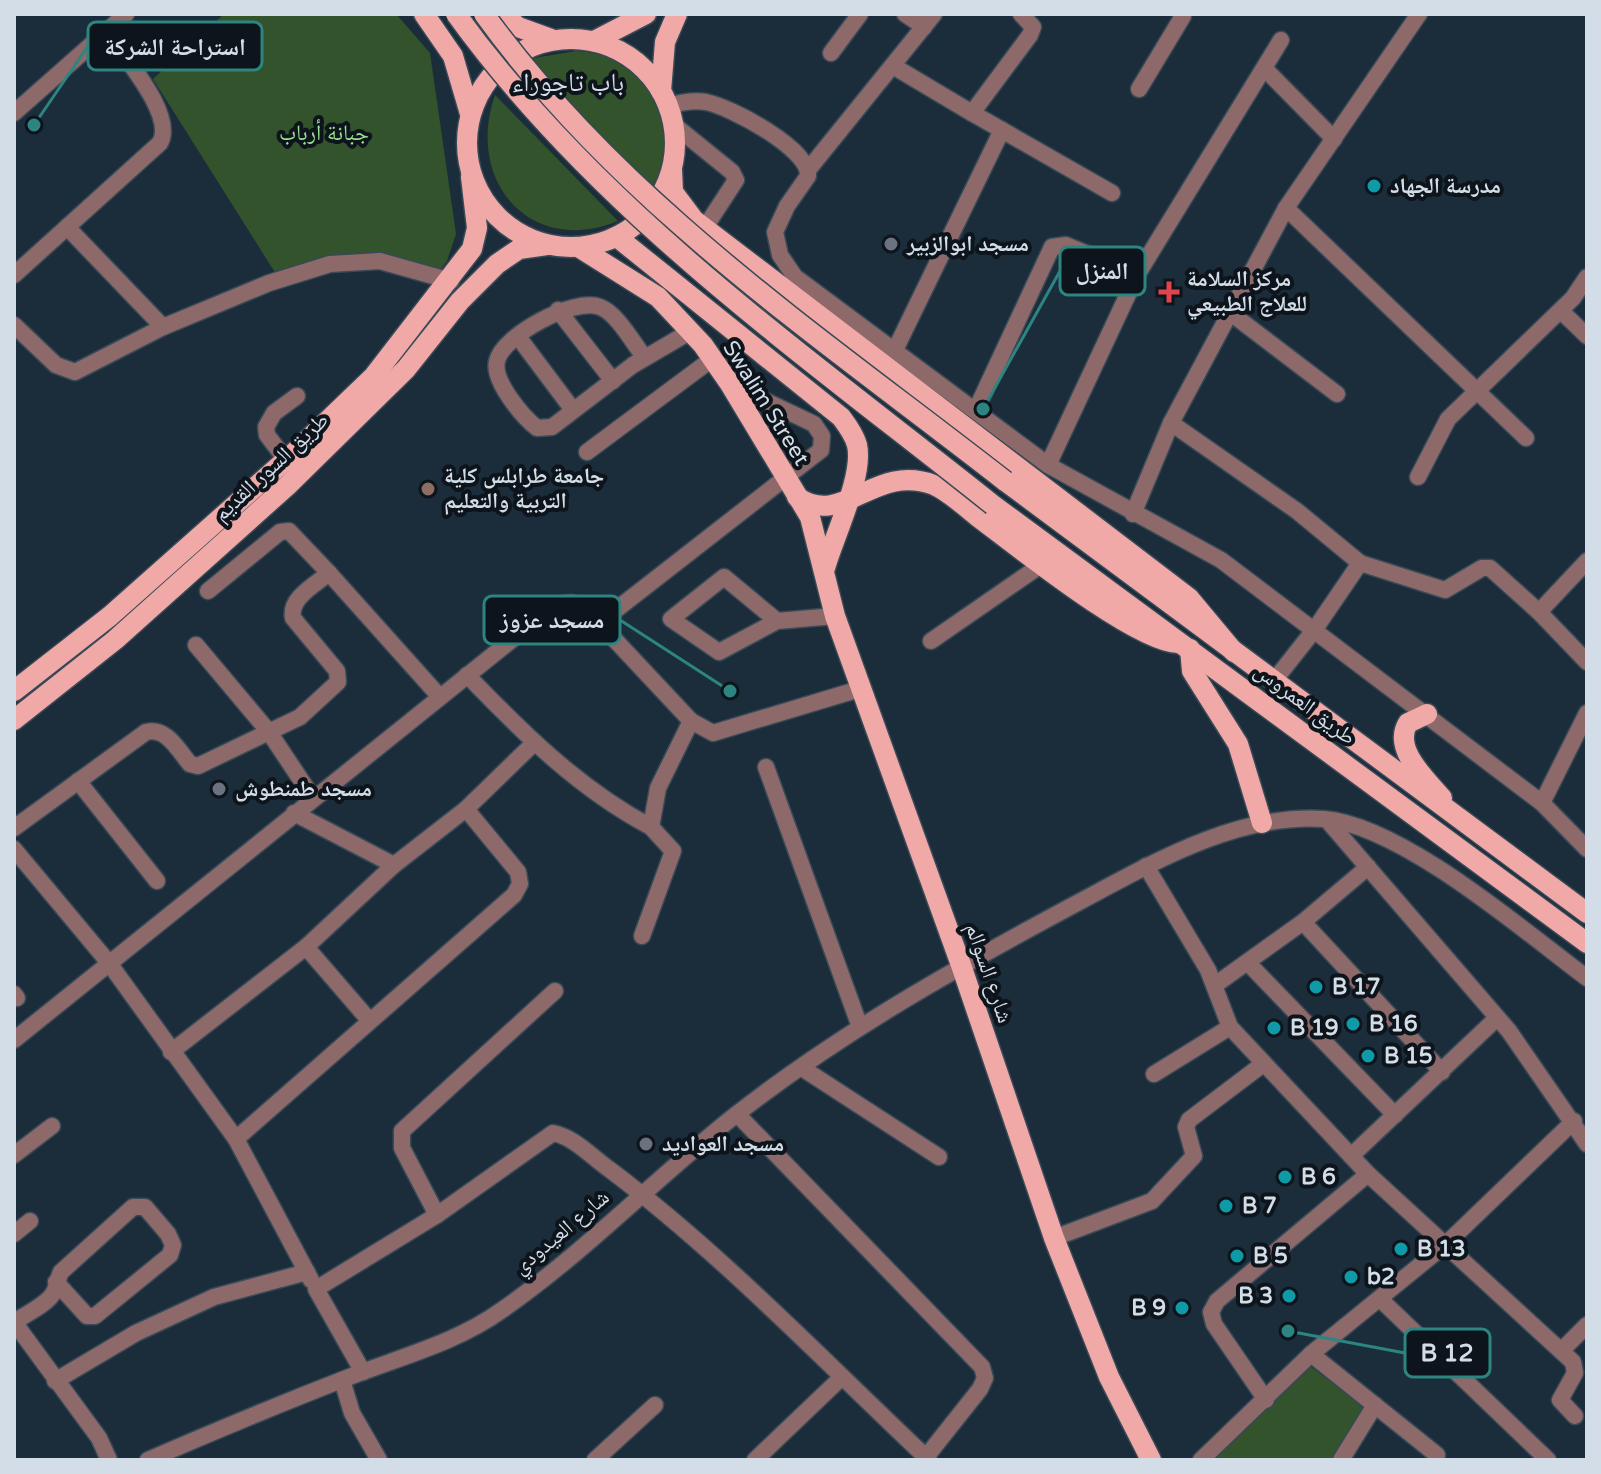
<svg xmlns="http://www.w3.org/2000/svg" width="1601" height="1474" font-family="'Varela Round','Noto Naskh Arabic',sans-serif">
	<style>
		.green { fill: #32532c }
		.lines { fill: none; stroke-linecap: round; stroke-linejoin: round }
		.minor-casing { stroke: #384957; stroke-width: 19 }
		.major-casing { stroke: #384957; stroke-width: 23 }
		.minor { stroke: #8d6a69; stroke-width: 16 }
		.major { stroke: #f0a9a6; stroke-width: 20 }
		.major-bridge-casing { stroke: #384957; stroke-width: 23; stroke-linecap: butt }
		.major-bridge { stroke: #f0a9a6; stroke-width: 20 }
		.culture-dot { fill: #0f9aa8; stroke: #0d141b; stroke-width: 3 }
		.worship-dot { fill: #6b7280; stroke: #0d141b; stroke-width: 3 }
		.health-dot { fill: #e0444e; stroke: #0d141b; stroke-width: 3 }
		.education-dot { fill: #8d6e63; stroke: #0d141b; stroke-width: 3 }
		.labels { text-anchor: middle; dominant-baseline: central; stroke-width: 8; stroke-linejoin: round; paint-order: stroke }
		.park-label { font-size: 22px; fill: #9de290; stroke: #0d141b }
		.poi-label { font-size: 22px; font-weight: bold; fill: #d3dde7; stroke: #0d141b; text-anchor: start }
		.street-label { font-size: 22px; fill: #d3dde7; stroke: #0d141b }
		.quarter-label { font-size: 26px; fill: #d3dde7; stroke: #0d141b }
		.leader { fill: none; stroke: #2c8580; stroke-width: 3 }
		.callout-dot { fill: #2c8580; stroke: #0d141b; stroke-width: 3 }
		.callout { fill: #0d141b; stroke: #2c8580; stroke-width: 3 }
		.callout-label { font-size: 24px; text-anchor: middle; font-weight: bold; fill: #d3dde7 }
	</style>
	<rect width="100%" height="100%" fill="#1b2d3b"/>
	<!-- green -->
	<g class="green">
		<polygon points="224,14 396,14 430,53 456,234 447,261 439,272 370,255 276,274 153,79"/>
		<path d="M576 51C649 53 686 129 651 191L528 59Z"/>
		<path d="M495 95 618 221C530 257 465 181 495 95Z"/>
		<polygon points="1310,1366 1368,1410 1331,1460 1210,1460"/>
	</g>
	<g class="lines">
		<!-- minor casing -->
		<g class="minor-casing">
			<g id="minor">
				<polyline points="905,14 924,27"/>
				<polyline points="831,53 860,14"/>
				<polyline points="893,66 972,113 1030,35 1033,27 1021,14"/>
				<polyline points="1266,70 1334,139"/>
				<polyline points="1139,89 1183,16"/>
				<path d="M669 106C682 102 693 100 706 102 731 107 810 149 808 176L787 206 775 232 780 255 795 277 1048 465 1221 560 1542 803 1587 849"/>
				<polyline points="14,113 126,14"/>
				<polyline points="972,113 1112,193"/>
				<polyline points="674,125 732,172 736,180 704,229"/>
				<polyline points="808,170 934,14"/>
				<polyline points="1286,208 1526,438"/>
				<polyline points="67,227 163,327"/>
				<path d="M14 275 160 143C176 115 123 56 107 32"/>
				<polyline points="558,310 613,381"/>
				<polyline points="1228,311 1337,394"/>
				<polyline points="1561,311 1587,336"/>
				<polyline points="14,325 56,365 75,372 163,327 269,283 330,264 380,261 451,281"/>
				<polyline points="519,338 573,410"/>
				<polyline points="894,352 1002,130"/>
				<path d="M645 358C633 343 617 313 600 307 574 297 503 335 497 361 492 381 523 417 537 428L552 427 633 365 691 331"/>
				<polyline points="976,410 1052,247 1066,245 1137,275"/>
				<polyline points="1171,423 1297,511 1360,563 1445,590 1482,568 1490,568 1539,612"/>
				<polyline points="587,452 712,359"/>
				<polyline points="286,460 267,435 266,427 274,413 297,396"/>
				<polyline points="1048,465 1137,275 1281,40"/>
				<polyline points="1418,477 1448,419 1573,298 1587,277"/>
				<polyline points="1133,514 1171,423 1286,208 1419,14"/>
				<polyline points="1587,561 1539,612 1587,662"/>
				<polyline points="208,591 280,532 289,531 329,573"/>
				<polyline points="777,621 719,652 671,619 724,577 777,621 835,616"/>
				<polyline points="599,623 821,450 822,436 814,424 730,384"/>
				<polyline points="931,641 1041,565"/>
				<polyline points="196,645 269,732 313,798"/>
				<path d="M467 675C522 732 579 789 651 827L658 788 691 721"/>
				<polyline points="1273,682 1315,629 1360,563"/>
				<polyline points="766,767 860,1027"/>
				<polyline points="78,781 157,881"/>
				<polyline points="1542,803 1587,713"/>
				<polyline points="294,813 394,865"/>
				<polyline points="1328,821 1509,1031 1587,1144"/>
				<path d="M14 828 146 732C167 727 178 750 190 764L198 766 300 717 338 682 337 671 293 618C289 598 315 585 329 573L440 697"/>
				<polyline points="14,849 109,963 236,1139 514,895 520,884 518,872 466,809"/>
				<polyline points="1146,866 1208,970 1230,1027 1368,1174 1573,1362 1575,1373 1560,1400 1575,1416"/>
				<polyline points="1303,922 1442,1072"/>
				<polyline points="642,936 673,851 651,827"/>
				<polyline points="306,947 369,1020"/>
				<polyline points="1248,963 1395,1115"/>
				<polyline points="1215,985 1303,922 1368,867"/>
				<polyline points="14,994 17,998"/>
				<polyline points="14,1040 555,605 572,603 586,609 691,721 713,733 863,688"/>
				<polyline points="171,1052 306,947 394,865 466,809 533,744"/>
				<polyline points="802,1068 939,1157"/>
				<polyline points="1154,1074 1230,1027"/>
				<polyline points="737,1114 982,1367 985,1378 980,1389 926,1457"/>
				<polyline points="236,1139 311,1280"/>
				<polyline points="14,1155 52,1126"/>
				<polyline points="1351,1156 1497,1018"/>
				<polyline points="437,1215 402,1148 402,1131 555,991"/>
				<polyline points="14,1234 30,1221"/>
				<polyline points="1054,1238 1152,1201 1194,1156 1186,1127 1189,1120 1263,1064"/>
				<polyline points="1380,1299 1548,1460"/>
				<path d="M14 1322C26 1314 48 1304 54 1292 57 1286 58 1278 61 1272L133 1207H145L168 1234 173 1245 170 1255 95 1316H87L56 1282"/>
				<polyline points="14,1322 99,1438 109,1460"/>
				<polyline points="1561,1351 1587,1325"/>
				<polyline points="1311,1354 1437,1455"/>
				<path d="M363 1372 316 1289 437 1215 553 1133C574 1137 592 1157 609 1169 722 1254 826 1363 929 1460"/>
				<polyline points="342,1380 352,1413 379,1460"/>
				<polyline points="55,1381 136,1333 214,1297 307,1272"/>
				<polyline points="1266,1400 1214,1324 1211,1312 1217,1301 1368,1174"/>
				<path d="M148 1460C217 1430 287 1401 357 1374 407 1355 459 1341 502 1310 584 1253 655 1179 733 1117 841 1032 961 965 1081 901 1154 862 1238 813 1324 819 1401 825 1524 931 1587 978"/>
				<polyline points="595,1460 655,1405"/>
				<polyline points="755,1460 842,1377"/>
				<polyline points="1201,1460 1311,1354 1446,1244 1574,1121"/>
				<polyline points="1341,1460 1375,1405"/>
			</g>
		</g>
		<!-- major casing -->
		<g class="major-casing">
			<g id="major">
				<polyline points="424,14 453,56 470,114"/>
				<polyline points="503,14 518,27 551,39"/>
				<circle cx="571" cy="143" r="104"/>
				<polyline points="594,41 646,14"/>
				<polyline points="661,91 665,42 677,14"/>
				<polyline points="672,169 673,192 694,220 1189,598 1234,652"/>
				<path d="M617 237 841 417C847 425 854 434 857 445 864 476 834 536 825 568"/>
				<polyline points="580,248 658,297 703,345 730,384 810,517 835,616 961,965 1054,1238 1109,1377 1151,1460"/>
				<polyline points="1005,481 1587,913"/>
				<path d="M797 497C843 529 874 462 934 485 950 492 965 507 978 517 1017 546 1136 642 1178 643"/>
				<polyline points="993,505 1587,943"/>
				<polyline points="1190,649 1192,671 1238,744 1262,823"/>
				<polyline points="14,691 110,616 297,450 373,377 472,249 477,228 471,177"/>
				<path d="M1427 714 1408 723C1392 749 1426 779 1442 798"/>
				<polyline points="14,720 115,640 287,486 406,369 460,301 497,264 519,249 547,245"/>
			</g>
		</g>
		<!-- minor -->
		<use href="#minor" class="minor"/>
		<!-- major -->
		<use href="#major" class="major"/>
		<!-- major-bridge casing -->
		<g class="major-bridge-casing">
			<g id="major-bridge">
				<path d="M456 14C599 212 804 354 993 505"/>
				<path d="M484 14C622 205 822 338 1005 481"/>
			</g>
		</g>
		<!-- major-bridge -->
		<use href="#major-bridge" class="major-bridge"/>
	</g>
	<!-- markers -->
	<g class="culture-dot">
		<circle cx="1374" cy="186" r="8"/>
		<circle cx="1316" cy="987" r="8"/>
		<circle cx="1353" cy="1024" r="8"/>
		<circle cx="1274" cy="1028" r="8"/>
		<circle cx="1368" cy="1056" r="8"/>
		<circle cx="1285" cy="1177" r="8"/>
		<circle cx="1226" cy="1206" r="8"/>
		<circle cx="1401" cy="1249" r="8"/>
		<circle cx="1237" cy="1256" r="8"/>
		<circle cx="1351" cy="1277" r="8"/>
		<circle cx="1289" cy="1296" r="8"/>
		<circle cx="1182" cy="1308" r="8"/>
	</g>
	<g class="worship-dot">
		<circle cx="891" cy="244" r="8"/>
		<circle cx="219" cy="789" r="8"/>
		<circle cx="646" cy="1144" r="8"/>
	</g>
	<path class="health-dot" d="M1165 280h8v8h8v8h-8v8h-8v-8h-8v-8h8z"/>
	<circle class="education-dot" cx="428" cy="489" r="8"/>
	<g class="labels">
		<!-- park labels -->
		<g class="park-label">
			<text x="324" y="133">جبانة أرباب</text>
		</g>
		<!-- poi labels -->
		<g class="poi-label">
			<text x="1390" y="186">مدرسة الجهاد</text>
			<text x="907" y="244">مسجد ابوالزبير</text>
			<text x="1187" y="279">مركز السلامة<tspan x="1187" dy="25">للعلاج الطبيعي</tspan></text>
			<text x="444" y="476">جامعة طرابلس كلية<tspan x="444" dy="25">التربية والتعليم</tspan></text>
			<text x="235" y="789">مسجد طمنطوش</text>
			<text x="1332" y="987">B 17</text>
			<text x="1369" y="1024">B 16</text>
			<text x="1290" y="1028">B 19</text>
			<text x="1384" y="1056">B 15</text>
			<text x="662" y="1144">مسجد العواديد</text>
			<text x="1301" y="1177">B 6</text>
			<text x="1242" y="1206">B 7</text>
			<text x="1417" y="1249">B 13</text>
			<text x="1253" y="1256">B 5</text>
			<text x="1367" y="1277">b2</text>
			<text x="1273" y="1296" text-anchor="end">B 3</text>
			<text x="1166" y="1308" text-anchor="end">B 9</text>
		</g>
		<!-- street labels -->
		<g class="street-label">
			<text transform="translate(766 403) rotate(58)">Swalim Street</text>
			<text transform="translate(271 467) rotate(-43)">طريق السور القديم</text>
			<text transform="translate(1305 704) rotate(37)">طريق العمروس</text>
			<text transform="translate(989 973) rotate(71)">شارع السوالم</text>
			<text transform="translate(561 1232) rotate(-40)">شارع العيدودي</text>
		</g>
		<!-- quarter labels -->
		<g class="quarter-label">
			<text x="568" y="82">باب تاجوراء</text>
		</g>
	</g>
	<!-- callouts -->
	<path class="leader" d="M34 125L88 46M983 409L1060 271M730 691L620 620M1288 1331L1405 1353"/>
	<g class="callout-dot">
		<circle cx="34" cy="125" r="8"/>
		<circle cx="983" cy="409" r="8"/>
		<circle cx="730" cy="691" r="8"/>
		<circle cx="1288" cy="1331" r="8"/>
	</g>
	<g class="callout">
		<rect x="88" y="22" width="174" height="48" rx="8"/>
		<rect x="1060" y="247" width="85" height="48" rx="8"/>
		<rect x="484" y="596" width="136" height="48" rx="8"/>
		<rect x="1405" y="1329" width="85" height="48" rx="8"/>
	</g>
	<g class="callout-label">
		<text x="175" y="55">استراحة الشركة</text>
		<text x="1102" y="279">المنزل</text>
		<text x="552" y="628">مسجد عزوز</text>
		<text x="1447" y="1361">B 12</text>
	</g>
	<!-- border -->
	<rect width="1601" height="1474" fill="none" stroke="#d3dde7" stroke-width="32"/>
</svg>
